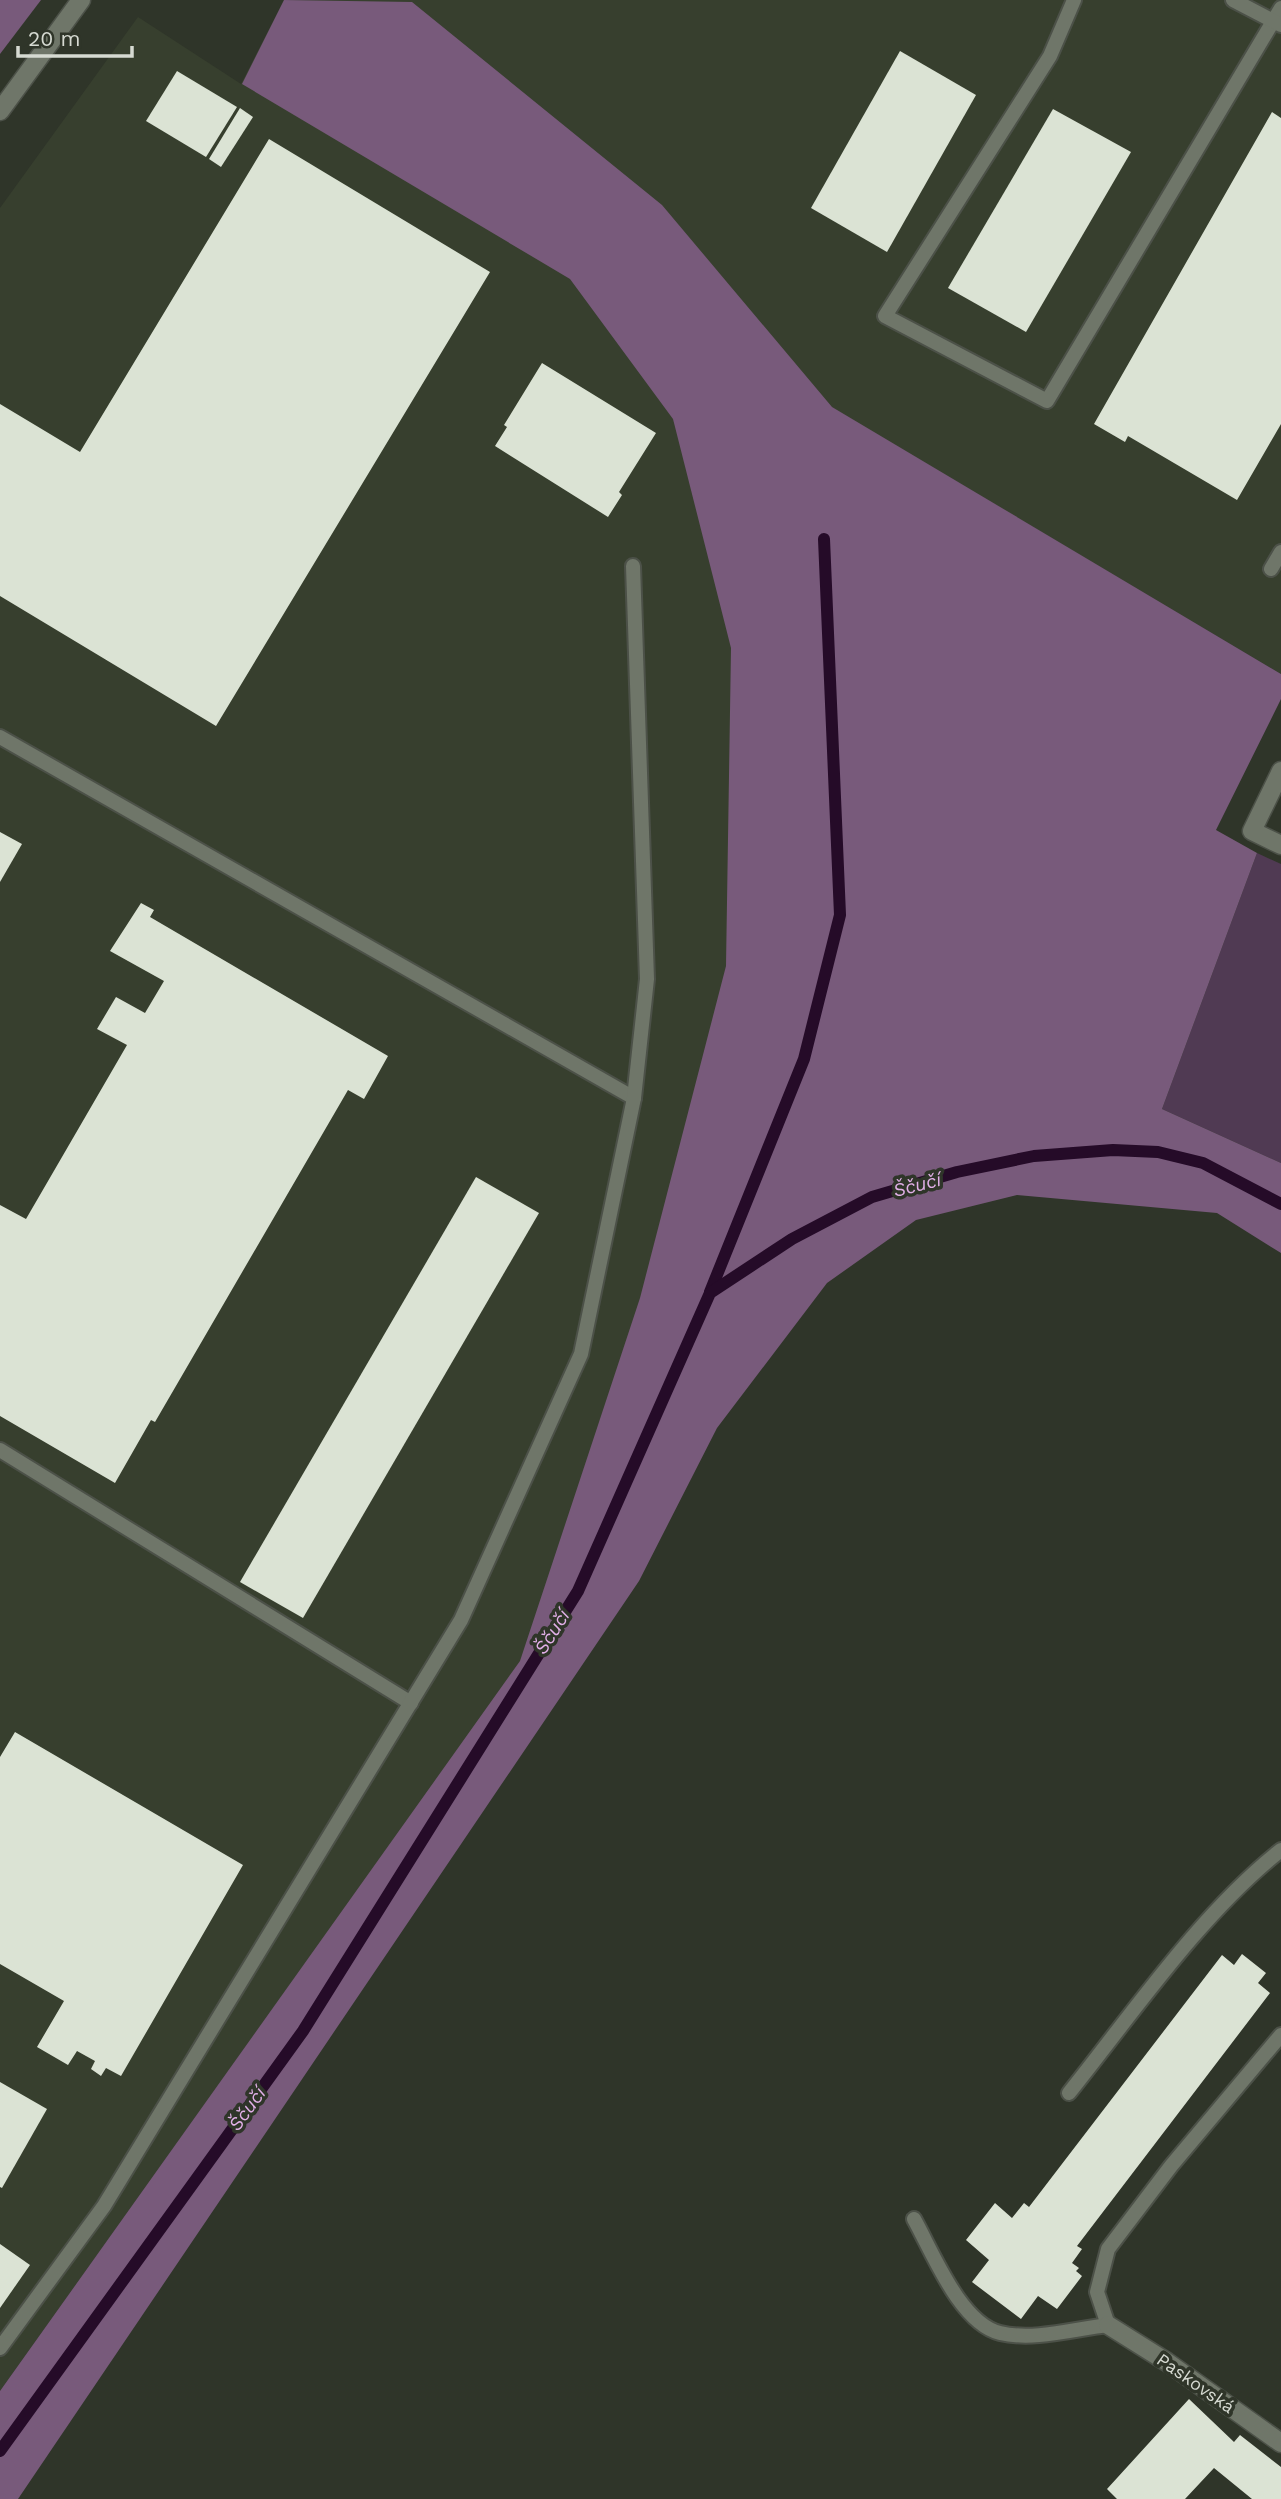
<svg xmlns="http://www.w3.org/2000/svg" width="1281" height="2499" font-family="'Work Sans',sans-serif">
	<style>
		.built { fill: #373f2e }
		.green { fill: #503a53 }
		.forest { fill: #785a7b }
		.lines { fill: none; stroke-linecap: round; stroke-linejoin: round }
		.stream { stroke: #250b28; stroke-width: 12 }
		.building { fill: #dbe3d4 }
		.service-casing { stroke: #4c5148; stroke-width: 18 }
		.minor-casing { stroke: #4c5148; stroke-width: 21 }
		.service { stroke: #6f7669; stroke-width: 14 }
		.minor { stroke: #6f7669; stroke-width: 18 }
		.labels { text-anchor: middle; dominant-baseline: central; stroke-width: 7; stroke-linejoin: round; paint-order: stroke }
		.street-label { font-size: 18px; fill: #d6dad2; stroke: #2f3529 }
		.water-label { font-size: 19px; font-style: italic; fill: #e1afe7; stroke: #2f3529 }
	</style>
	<rect width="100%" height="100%" fill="#2f3529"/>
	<!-- built -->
	<polygon class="built" points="284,0 1281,0 1281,674 832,408 859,755 596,1556 0,2391 0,208 138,17 241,84"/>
	<!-- green -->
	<polygon class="green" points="1257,853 1281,864 1281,1163 1162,1109"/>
	<!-- forest -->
	<g class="forest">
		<polygon points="0,0 41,0 0,54"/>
		<polygon points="284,0 412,2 662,205 832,407 1281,674 1281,699 1216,830 1257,853 1162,1109 1281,1163 1281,1253 1217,1213 1017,1195 916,1220 827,1283 717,1428 639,1581 18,2499 0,2499 0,2391 520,1661 640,1298 726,966 731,648 673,419 570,279 242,84"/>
	</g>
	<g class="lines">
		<!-- stream -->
		<g class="stream">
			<polyline points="710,1292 804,1059 840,915 824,539"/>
			<polyline points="0,2451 303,2031 578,1591 710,1293 792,1239 872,1197 957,1172 1034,1156 1113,1150 1158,1152 1203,1163 1281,1204"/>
		</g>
	</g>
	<!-- building -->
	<g class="building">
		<polygon points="900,51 976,95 887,252 811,208"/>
		<polygon points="177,71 237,107 206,157 146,121"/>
		<polygon points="240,108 253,117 221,167 209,159"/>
		<polygon points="1053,109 1131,152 1026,332 948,288"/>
		<polygon points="1272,112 1281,118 1281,424 1237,500 1128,436 1125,442 1094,424"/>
		<polygon points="269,139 490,272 216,726 0,596 0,404 80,452"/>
		<polygon points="542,363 656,433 619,492 622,495 608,517 495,446 507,427 504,425"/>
		<polygon points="0,832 22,844 0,882"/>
		<polygon points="141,903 154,910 150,917 388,1056 364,1099 348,1090 155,1422 151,1420 115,1483 0,1416 0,1205 26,1219 127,1045 97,1029 116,997 145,1013 164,981 110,951"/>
		<polygon points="476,1177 539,1213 303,1618 240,1582"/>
		<polygon points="15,1732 243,1865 121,2076 106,2068 101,2076 91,2069 95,2061 77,2051 68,2065 37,2047 64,2001 0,1964 0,1757"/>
		<polygon points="1242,1954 1266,1973 1258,1983 1270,1993 1077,2246 1082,2249 1072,2263 1079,2268 1076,2271 1082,2276 1057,2309 1038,2296 1021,2319 972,2282 989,2260 966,2240 995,2203 1012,2218 1024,2203 1029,2207 1222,1955 1234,1965"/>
		<polygon points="0,2082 47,2109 2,2188 0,2187"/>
		<polygon points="0,2244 30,2265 0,2308"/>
		<polygon points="1189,2399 1234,2442 1240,2435 1281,2467 1281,2499 1252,2499 1214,2468 1185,2499 1117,2499 1107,2489"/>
	</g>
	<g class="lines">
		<!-- service casing -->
		<g class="service-casing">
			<g id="service">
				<polyline points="1074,0 1050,56 885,316 1047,401 1281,8"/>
				<polyline points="1233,0 1281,25"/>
				<polyline points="1271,569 1281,552"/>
				<polyline points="0,737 634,1098"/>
				<polyline points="0,1450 411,1703"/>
				<path d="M1069 2093C1133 2013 1201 1913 1281 1850"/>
				<path d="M914 2219C933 2253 960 2323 1000 2333 1034 2341 1074 2329 1108 2325L1097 2292 1108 2249 1171 2166 1281 2035"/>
				<polyline points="0,2348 104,2206 461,1620 581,1354 634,1098 647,979 633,566"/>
			</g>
		</g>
		<!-- minor casing -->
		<g class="minor-casing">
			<g id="minor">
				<polyline points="0,111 81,0"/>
				<polyline points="1281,771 1252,831 1281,845"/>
				<polyline points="1108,2325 1167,2362 1281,2443"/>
			</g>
		</g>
		<!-- service -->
		<use href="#service" class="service"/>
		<!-- minor -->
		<use href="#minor" class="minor"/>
	</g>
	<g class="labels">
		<!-- street labels -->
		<g class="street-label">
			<text transform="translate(1196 2383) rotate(35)">Paskovská</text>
		</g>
		<!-- water labels -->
		<g class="water-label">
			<text transform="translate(917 1185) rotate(-14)">Ščučí</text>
			<text transform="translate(552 1632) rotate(-58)">Ščučí</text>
			<text transform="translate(247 2109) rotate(-54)">Ščučí</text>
		</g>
	</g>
	<!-- scale -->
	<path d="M18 46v10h114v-10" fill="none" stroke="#d6dad2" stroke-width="3.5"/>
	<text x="28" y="46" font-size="21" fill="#d6dad2" stroke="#2f3529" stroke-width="5" paint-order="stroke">20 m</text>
</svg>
